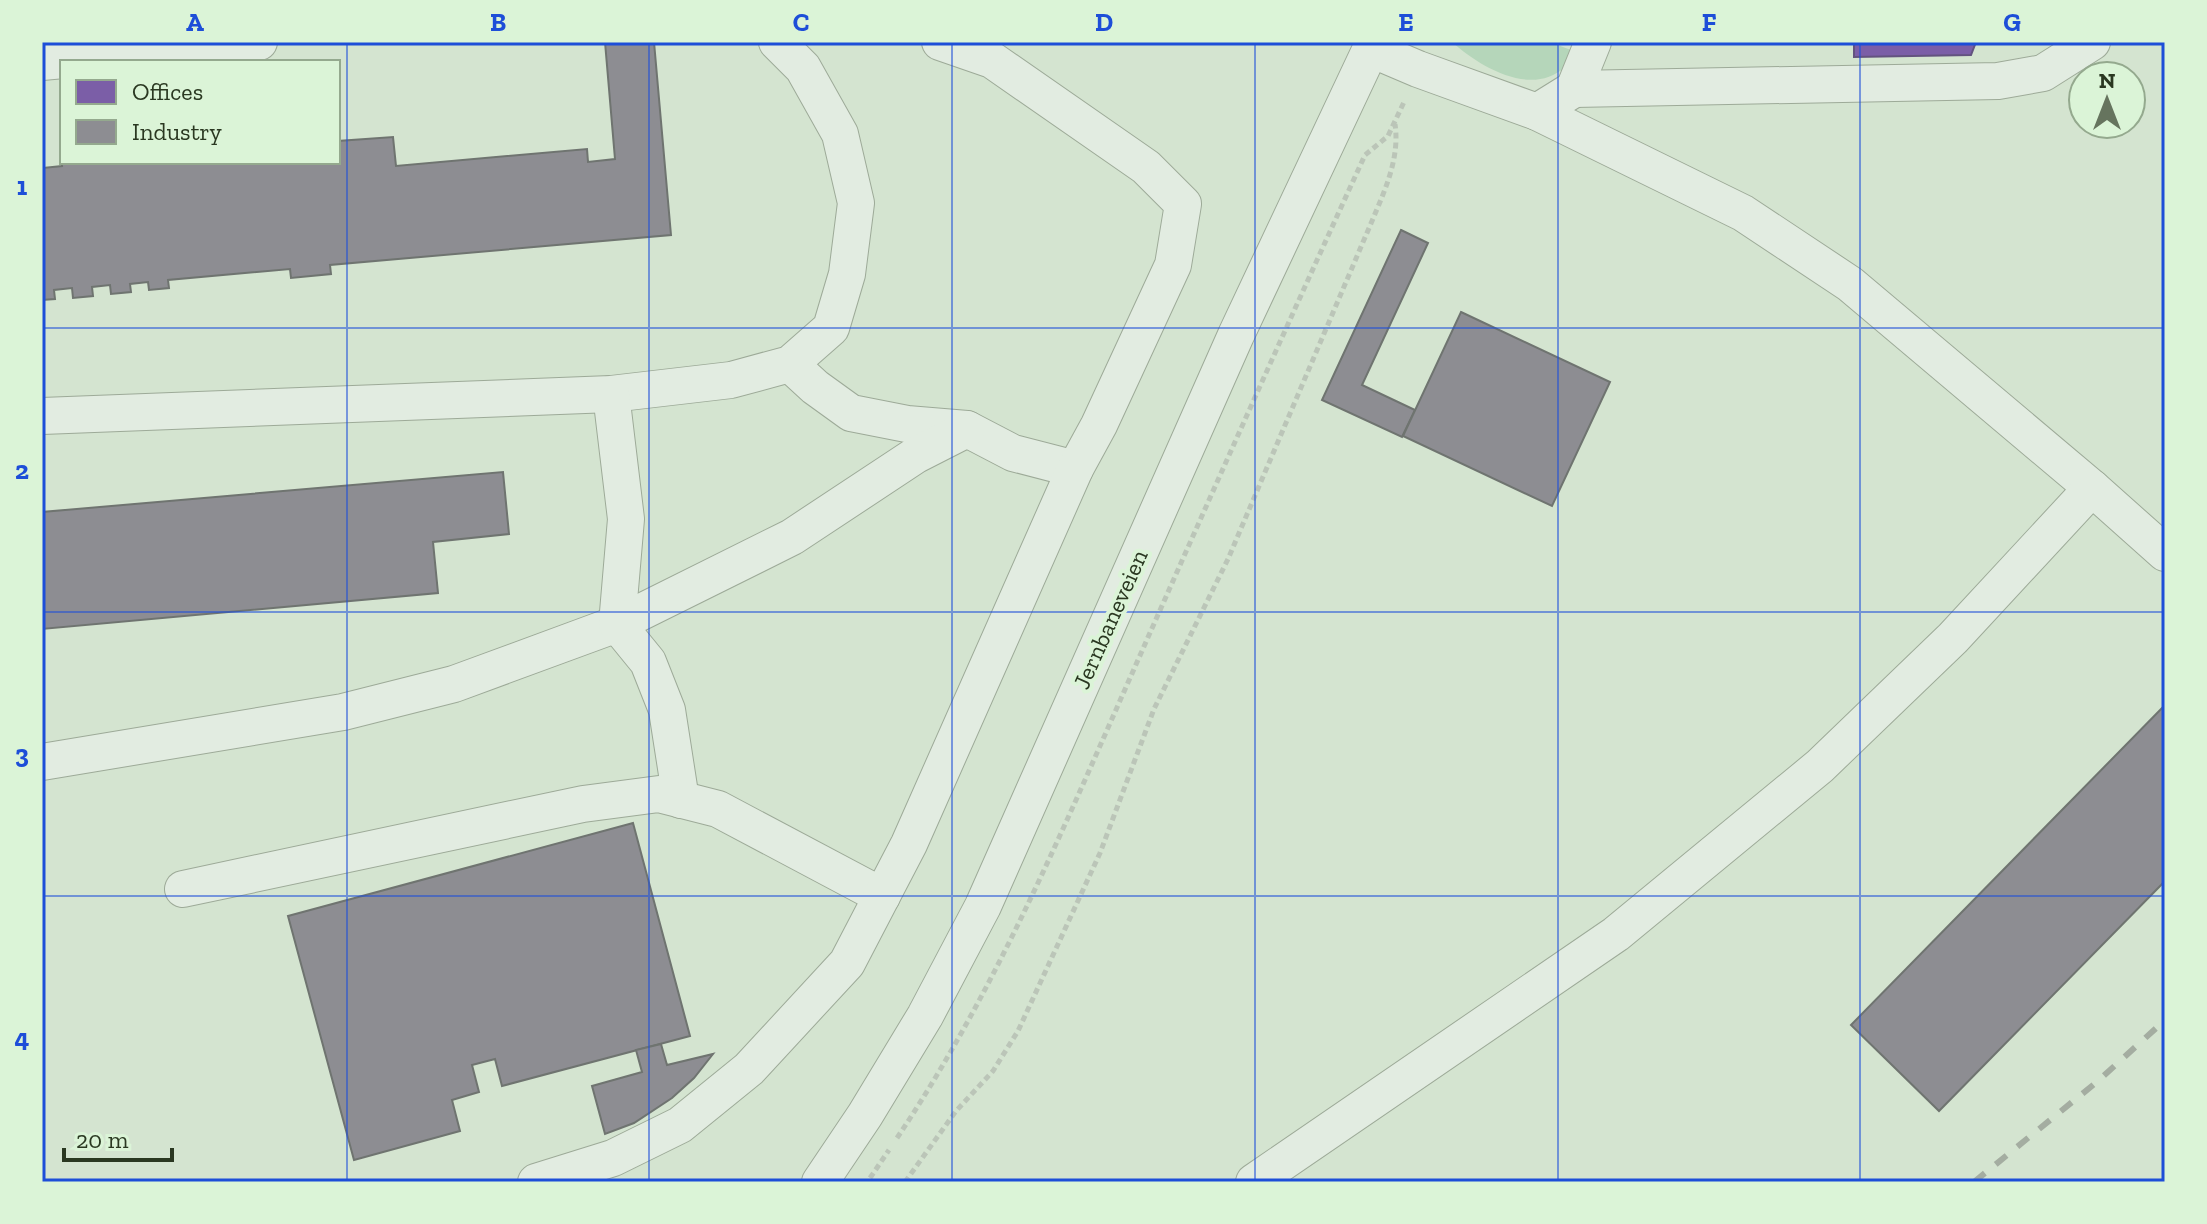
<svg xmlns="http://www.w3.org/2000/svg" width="2207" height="1224" font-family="'Zilla Slab',serif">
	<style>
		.green { fill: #b5d6ba }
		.offices { fill: #7b5ea7; stroke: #63537f; stroke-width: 2 }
		.industry { fill: #8d8d92; stroke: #6f7470; stroke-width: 2 }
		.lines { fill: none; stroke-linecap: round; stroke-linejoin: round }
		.minor-casing { stroke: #9daa98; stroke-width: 38 }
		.path { stroke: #bbc5b8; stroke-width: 5; stroke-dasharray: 6 4; stroke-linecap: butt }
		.minor { stroke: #e2ece1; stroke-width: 36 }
		.rail { stroke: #a4ada1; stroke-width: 6; stroke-dasharray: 14 14; stroke-linecap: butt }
		.grid { fill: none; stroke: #1d4ed8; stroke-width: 2; stroke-opacity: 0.55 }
		.labels { text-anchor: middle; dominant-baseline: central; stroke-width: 8; stroke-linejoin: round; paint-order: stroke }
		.street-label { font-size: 24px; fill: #2a3821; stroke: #dbf4d7 }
		.neatline { fill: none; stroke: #1d4ed8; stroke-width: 3 }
		.grid-label { font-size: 26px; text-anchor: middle; font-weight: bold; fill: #1d4ed8 }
	</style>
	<rect width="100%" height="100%" fill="#d4e4d0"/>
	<!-- green -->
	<path class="green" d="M1452 42H1550L1576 52C1573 56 1570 63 1565 67 1531 98 1479 66 1452 42Z"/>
	<!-- offices -->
	<polygon class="offices" points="1854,42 1976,42 1971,55 1854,57"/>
	<!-- industry -->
	<g class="industry">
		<polygon points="605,42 654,42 671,235 330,265 331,274 291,278 290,269 168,280 169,288 149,290 148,282 130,284 131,292 111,294 110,285 92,287 93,296 73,298 72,288 54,290 55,299 42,300 42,157 43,168 62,166 60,148 62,162 80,164 338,162 338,141 393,137 396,166 587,149 588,162 615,159"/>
		<polygon points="1401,230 1428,243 1362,385 1415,410 1402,437 1322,400"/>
		<polygon points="1461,312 1610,382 1552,506 1403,436"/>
		<polygon points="503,472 509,534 433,542 438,593 42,629 42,512"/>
		<polygon points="2165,705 2165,881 1939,1111 1851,1025"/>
		<polygon points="633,823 690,1036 502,1086 495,1059 472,1065 479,1092 452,1100 460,1131 354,1160 288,916"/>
		<polygon points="661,1044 667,1065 713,1054 694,1078 672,1098 634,1123 605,1134 592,1086 642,1072 636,1050"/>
	</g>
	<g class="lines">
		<!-- minor casing -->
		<g class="minor-casing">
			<g id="minor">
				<polyline points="1371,49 1418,69 1537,112 1574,89 1593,42"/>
				<polyline points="42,62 259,42"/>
				<polyline points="1574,89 1998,81 2043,73 2092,42"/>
				<polyline points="1537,112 1743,213 1850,284 2092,488"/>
				<polyline points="790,364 815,387 851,413 907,424 967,429 1013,453 1075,469"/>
				<polyline points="42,416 611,394 731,380 790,364 831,328 847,274 856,203 840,134 803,68 777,42"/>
				<polyline points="42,762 343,712 454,684 617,624 626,519 611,394"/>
				<polyline points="681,800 667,710 648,662 617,624 792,537 916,455 967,429"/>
				<polyline points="183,889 583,804 659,794 718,809 882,896"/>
				<polyline points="536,1182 613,1158 680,1125 749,1069 847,963 909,844 1075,469 1099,425 1173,265 1183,204 1146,167 992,60 940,42"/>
				<polyline points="820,1182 865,1115 925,1016 983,906 1236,335 1374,42"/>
				<polyline points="1254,1182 1616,934 1820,766 1953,638 2092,488 2165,553"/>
			</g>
		</g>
		<!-- path -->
		<g class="path">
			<path d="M897 1138C995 992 1063 829 1134 669 1210 497 1287 325 1365 155L1388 136 1404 102"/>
			<polyline points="870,1178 889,1150"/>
			<path d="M905 1182 956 1111 993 1071 1018 1031 1100 853 1154 709 1228 559 1372 221C1385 190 1400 158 1395 124"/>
		</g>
		<!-- minor -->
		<use href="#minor" class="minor"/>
		<!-- rail -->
		<polyline class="rail" points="1974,1182 2098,1081 2165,1020"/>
	</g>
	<!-- grid -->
	<path class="grid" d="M347 42V1182M649 42V1182M952 42V1182M1255 42V1182M1558 42V1182M1860 42V1182M42 328H2165M42 612H2165M42 896H2165"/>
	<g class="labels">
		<!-- street labels -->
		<g class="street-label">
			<text transform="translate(1110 619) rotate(-66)">Jernbaneveien</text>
		</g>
	</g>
	<!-- border -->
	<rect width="2207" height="1224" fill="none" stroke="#dbf4d7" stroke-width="88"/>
	<!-- legend -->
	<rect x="60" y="60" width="280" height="104" fill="#dbf4d7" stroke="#94a98e" stroke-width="2"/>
	<rect x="76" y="80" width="40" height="24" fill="#7b5ea7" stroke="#94a98e" stroke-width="2"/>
	<text x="132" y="100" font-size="24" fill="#2a3821">Offices</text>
	<rect x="76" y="120" width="40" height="24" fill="#8d8d92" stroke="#94a98e" stroke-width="2"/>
	<text x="132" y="140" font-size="24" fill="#2a3821">Industry</text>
	<!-- north arrow -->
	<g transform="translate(2107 100)"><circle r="38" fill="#dbf4d7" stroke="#94a98e" stroke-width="2"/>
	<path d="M0-6L14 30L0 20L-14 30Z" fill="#66745e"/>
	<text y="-12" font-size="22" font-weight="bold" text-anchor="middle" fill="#2a3821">N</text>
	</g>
	<!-- scale -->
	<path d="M64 1148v12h108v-12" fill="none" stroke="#2a3821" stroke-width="4"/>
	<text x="76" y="1148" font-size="24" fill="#2a3821" stroke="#dbf4d7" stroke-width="6" paint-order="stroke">20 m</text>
	<rect x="44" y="44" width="2119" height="1136" class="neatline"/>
	<g class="grid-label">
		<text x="195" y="31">A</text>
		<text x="498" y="31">B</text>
		<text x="801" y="31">C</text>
		<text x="1104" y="31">D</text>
		<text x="1406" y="31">E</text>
		<text x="1709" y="31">F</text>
		<text x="2012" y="31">G</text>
		<text x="22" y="195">1</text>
		<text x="22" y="479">2</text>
		<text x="22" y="763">3</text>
		<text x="22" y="1047">4</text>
	</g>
</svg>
